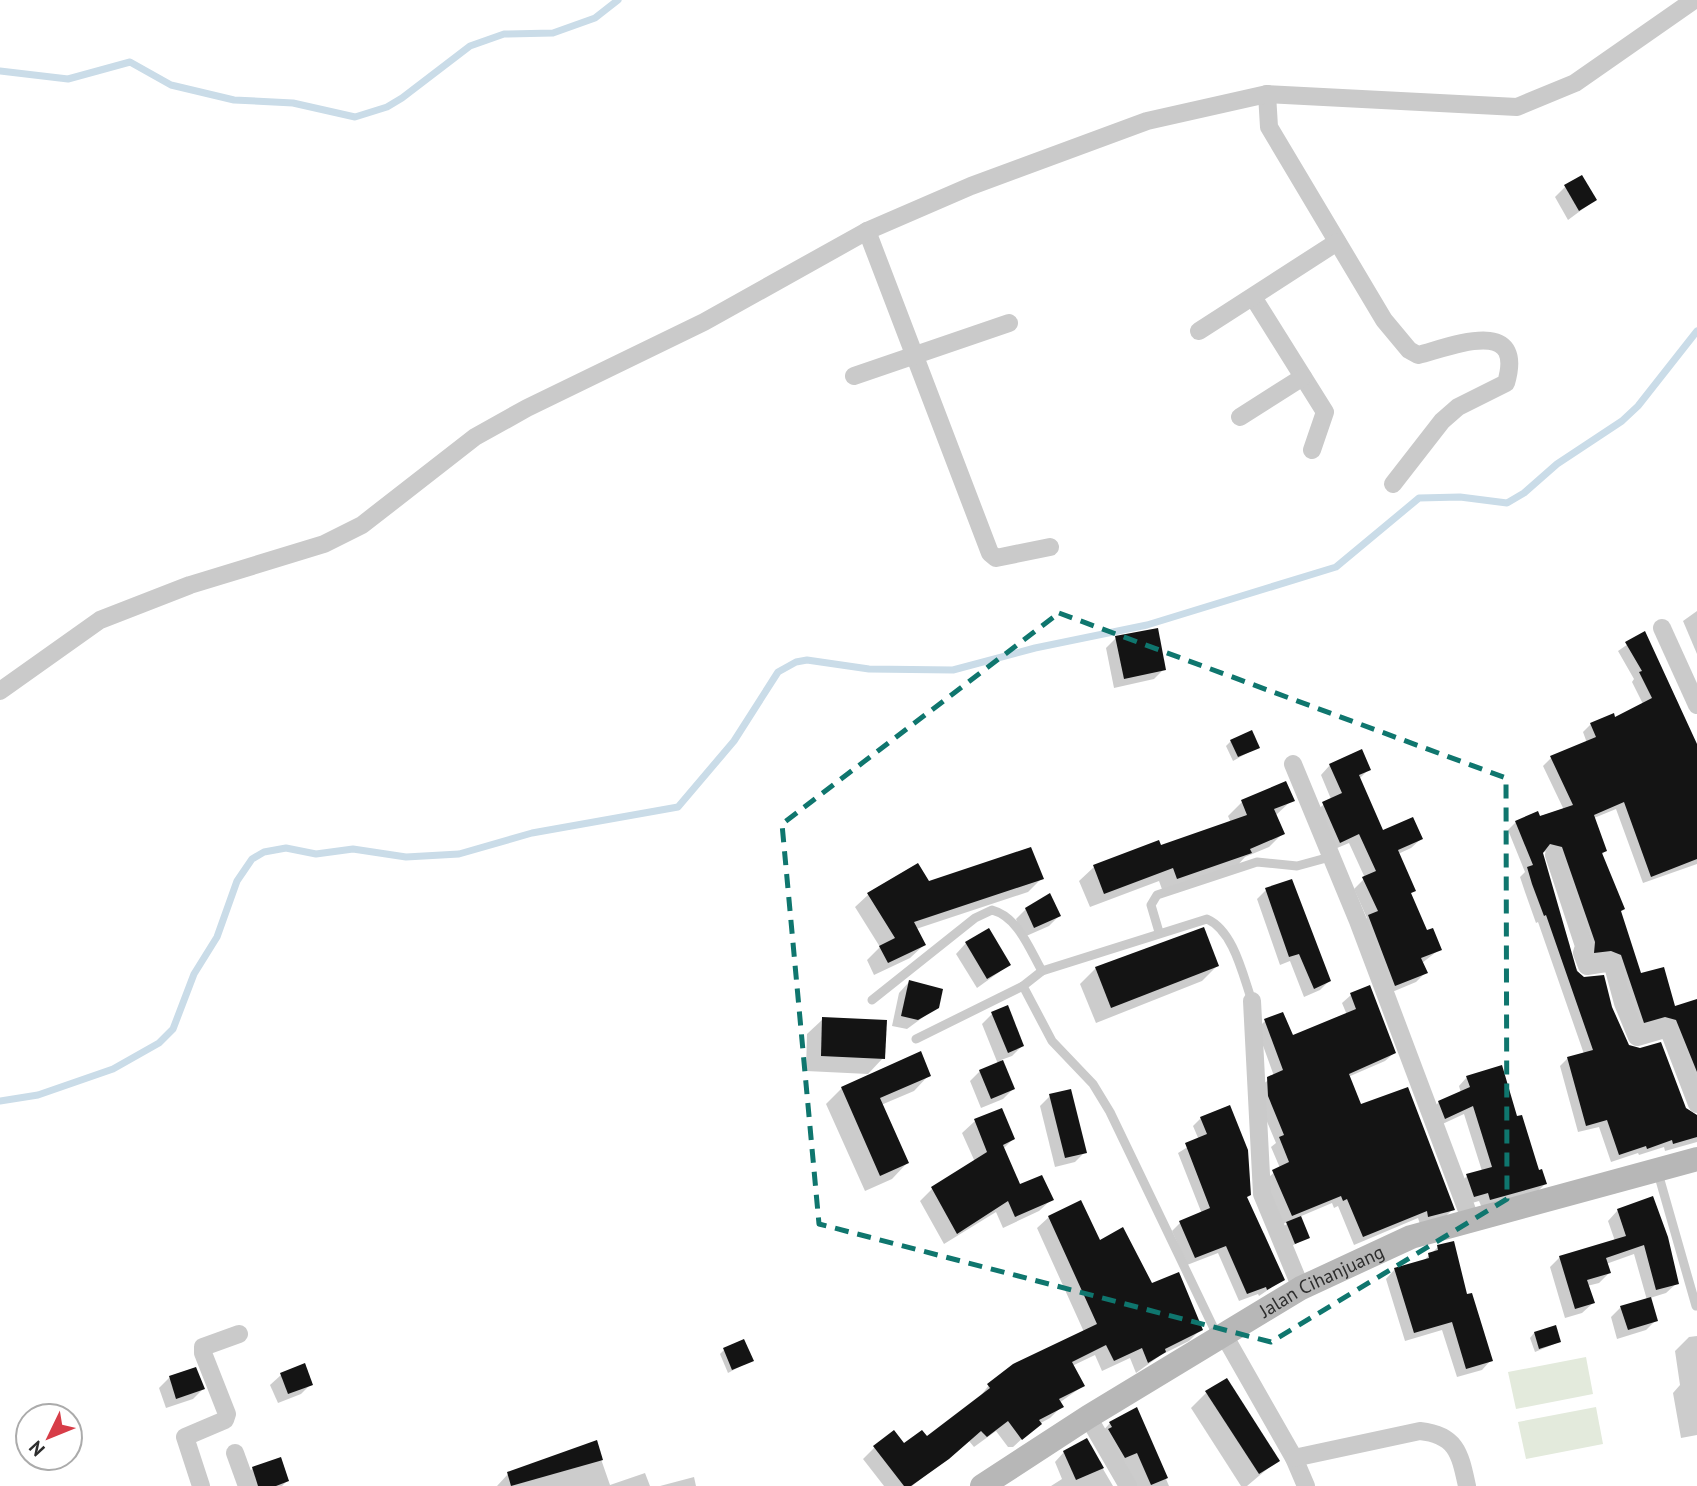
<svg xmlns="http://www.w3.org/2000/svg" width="1697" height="1486" font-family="'PT Sans',sans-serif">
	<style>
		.green { fill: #e3eadc }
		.shadow { fill: #0003 }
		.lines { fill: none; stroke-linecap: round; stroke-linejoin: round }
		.stream { stroke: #cadce8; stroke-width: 7 }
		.building { fill: #141414 }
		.service { stroke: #cacaca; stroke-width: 9 }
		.minor { stroke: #cacaca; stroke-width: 18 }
		.secondary { stroke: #b7b7b7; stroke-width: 24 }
		.marked { fill: none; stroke: #0f766e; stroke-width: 5; stroke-dasharray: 14 9; stroke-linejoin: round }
		.labels { text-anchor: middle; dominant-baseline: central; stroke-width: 7; stroke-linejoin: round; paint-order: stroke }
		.street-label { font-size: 19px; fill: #2d2d2d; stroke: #fff }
	</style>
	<rect width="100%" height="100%" fill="#fff"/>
	<!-- green -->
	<g class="green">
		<polygon points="1586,1357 1593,1394 1516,1409 1508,1372"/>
		<polygon points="1596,1407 1603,1444 1526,1459 1518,1422"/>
	</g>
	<!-- shadow -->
	<g class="shadow">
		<polygon points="1565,187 1595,200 1568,220 1555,197"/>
		<polygon points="1697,611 1697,654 1683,621"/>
		<polygon points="1644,633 1678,703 1697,756 1697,864 1643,883 1616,809 1594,818 1605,851 1601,856 1639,975 1674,1008 1697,1000 1697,1100 1671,1031 1636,1030 1615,967 1587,960 1549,851 1543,852 1541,858 1570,946 1570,958 1582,978 1611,1008 1629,1048 1685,1110 1697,1117 1697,1142 1665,1151 1664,1147 1639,1155 1638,1153 1611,1162 1599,1127 1578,1132 1560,1066 1568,1058 1584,1054 1538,922 1536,923 1525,892 1520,877 1525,872 1508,830 1516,822 1564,810 1543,766 1551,758 1587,743 1583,732 1591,724 1614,719 1643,704 1632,682 1634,679 1618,651"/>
		<polygon points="1116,638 1164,669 1154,679 1114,688 1106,648"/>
		<polygon points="1231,741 1258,747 1233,761 1226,746"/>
		<polygon points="1330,765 1369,769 1359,779 1382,833 1421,839 1411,848 1398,854 1414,891 1410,894 1426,932 1440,949 1422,963 1426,972 1416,982 1385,995 1359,926 1367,918 1354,889 1365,878 1349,843 1330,851 1313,813 1331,799 1321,775"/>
		<polygon points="1292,800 1275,816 1283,833 1269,847 1245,857 1236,867 1163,892 1159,881 1090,907 1079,881 1094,867 1158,842 1160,847 1231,823 1228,816 1242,802"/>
		<polygon points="1041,879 1028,892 916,929 924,945 910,958 874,975 867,960 880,947 855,907 869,894 928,883"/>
		<polygon points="1266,890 1329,981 1320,990 1304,997 1290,961 1280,965 1257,899"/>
		<polygon points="1026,909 1059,916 1049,926 1024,937 1016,919"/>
		<polygon points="966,943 1009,965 977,988 956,954"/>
		<polygon points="1217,966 1202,981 1096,1023 1080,984 1096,968"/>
		<polygon points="909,982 937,1007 907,1029 892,1026 899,993"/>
		<polygon points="1351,995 1394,1053 1385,1061 1348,1077 1360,1106 1453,1209 1444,1218 1420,1224 1418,1218 1354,1245 1338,1206 1334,1208 1332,1203 1299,1217 1308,1237 1290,1247 1282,1228 1290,1221 1283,1224 1265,1180 1280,1168 1271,1147 1276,1143 1260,1105 1259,1087 1274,1076 1257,1029 1265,1021 1292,1038 1347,1015 1342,1003"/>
		<polygon points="992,1014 1022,1046 1012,1056 1001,1060 1013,1089 1003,1099 981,1108 970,1081 980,1071 998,1064 982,1024"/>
		<polygon points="823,1019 883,1058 868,1074 806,1071 807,1034"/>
		<polygon points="929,1075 914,1091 881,1105 907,1163 892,1179 865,1191 826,1104 842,1088"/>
		<polygon points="1467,1077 1516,1118 1545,1184 1536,1193 1482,1208 1479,1201 1465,1205 1458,1185 1467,1176 1482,1171 1464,1114 1436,1127 1430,1111 1439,1102 1461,1093 1459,1086"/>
		<polygon points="1050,1096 1085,1152 1075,1162 1055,1167 1040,1106"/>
		<polygon points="1001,1110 1013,1139 1003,1149 1019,1187 1052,1199 1039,1211 1003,1228 996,1212 944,1244 920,1201 932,1189 975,1162 962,1133 975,1121"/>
		<polygon points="1201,1118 1246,1198 1261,1234 1264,1233 1283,1280 1259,1296 1258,1294 1239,1301 1218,1253 1187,1265 1172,1231 1180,1223 1202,1214 1178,1153 1199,1140 1193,1126"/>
		<polygon points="1618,1210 1677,1283 1666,1293 1650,1298 1656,1320 1646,1330 1617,1339 1611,1317 1621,1307 1647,1300 1634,1254 1606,1264 1609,1273 1599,1283 1587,1286 1593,1303 1582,1313 1565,1318 1550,1267 1560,1257 1615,1241 1608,1221"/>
		<polygon points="1049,1217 1099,1242 1200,1330 1189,1341 1161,1355 1136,1373 1130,1358 1102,1371 1095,1355 1072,1366 1083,1386 1059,1403 1061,1407 1050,1418 1037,1425 1013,1447 1008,1447 996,1431 974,1447 969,1441 912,1486 884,1486 863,1459 874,1448 894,1433 904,1446 926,1438 979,1398 989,1385 1084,1332 1037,1228"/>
		<polygon points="1438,1247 1466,1296 1491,1360 1482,1370 1457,1377 1442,1330 1405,1341 1386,1279 1395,1269 1422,1262"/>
		<polygon points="1534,1333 1559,1342 1535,1352 1530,1338"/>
		<polygon points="1697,1336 1697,1435 1681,1438 1673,1393 1680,1385 1675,1351 1689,1337"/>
		<polygon points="724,1350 752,1360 728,1373 720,1354"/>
		<polygon points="304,1366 311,1384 301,1394 278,1403 270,1385 281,1375"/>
		<polygon points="195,1369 203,1389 193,1399 166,1408 159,1388 169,1378"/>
		<polygon points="1206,1393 1278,1460 1247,1486 1241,1486 1191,1408"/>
		<polygon points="1136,1409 1169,1486 1126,1486 1101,1433 1110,1423"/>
		<polygon points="1086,1440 1113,1486 1051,1486 1062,1479 1055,1462 1064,1452"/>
		<polygon points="595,1442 610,1485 645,1473 650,1486 497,1486 508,1474"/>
		<polygon points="253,1468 287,1481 282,1486 245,1486 243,1479"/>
		<polygon points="694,1477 696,1486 660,1486"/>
	</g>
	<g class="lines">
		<!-- stream -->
		<g class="stream">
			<polyline points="0,71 68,79 130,62 171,85 234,100 293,103 355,117 387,107 402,98 470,46 504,34 553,33 595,18 618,0"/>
			<polyline points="0,1101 38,1095 113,1069 159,1043 173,1029 194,974 217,937 237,881 252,859 264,852 286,848 316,854 353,849 406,857 459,854 532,833 678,807 734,741 778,672 796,662 807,660 869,669 953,670 1035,648 1147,625 1336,567 1419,498 1460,497 1507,503 1524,493 1557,464 1622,421 1638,406 1697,331"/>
		</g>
	</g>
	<!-- building -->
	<g class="building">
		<polygon points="1582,175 1597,200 1579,211 1564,185"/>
		<polygon points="1158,628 1166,670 1124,679 1115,636"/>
		<polygon points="1645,631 1697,744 1697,859 1651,877 1624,802 1594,815 1607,851 1602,853 1625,909 1621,911 1641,973 1664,967 1675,1006 1697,999 1697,1072 1676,1020 1665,1017 1644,1023 1621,955 1611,951 1594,953 1595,942 1562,847 1550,844 1543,853 1577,971 1584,977 1604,975 1612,1007 1629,1045 1640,1048 1661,1042 1686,1108 1697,1115 1697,1137 1673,1144 1672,1140 1647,1149 1646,1146 1619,1155 1607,1120 1586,1126 1567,1057 1593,1050 1546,915 1544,916 1532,884 1527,867 1533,865 1515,821 1538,811 1540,816 1573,805 1550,756 1596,737 1590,723 1614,713 1615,717 1652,698 1639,672 1642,671 1625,642"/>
		<polygon points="1252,730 1260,748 1238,757 1230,740"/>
		<polygon points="1362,749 1371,770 1359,775 1383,830 1413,817 1423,839 1398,850 1416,891 1411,893 1427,930 1433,928 1442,950 1421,958 1428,973 1395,986 1368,915 1378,911 1362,877 1376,871 1359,834 1340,843 1322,802 1342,793 1329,764"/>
		<polygon points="1286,781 1295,801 1274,809 1285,834 1250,849 1252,853 1177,879 1173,868 1104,894 1093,865 1159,840 1161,845 1247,815 1241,800"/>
		<polygon points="1031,847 1044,879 914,922 926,945 888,963 879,946 895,938 867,893 918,863 929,881"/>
		<polygon points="1292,879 1331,981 1314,989 1299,954 1289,957 1265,888"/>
		<polygon points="1050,893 1061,916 1034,928 1025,908"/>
		<polygon points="1204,927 1219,966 1111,1008 1095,967"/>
		<polygon points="989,928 1011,965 987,979 965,942"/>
		<polygon points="909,980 943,989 939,1008 918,1020 901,1016"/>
		<polygon points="1370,985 1396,1053 1349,1074 1361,1104 1408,1087 1455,1210 1428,1217 1427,1211 1363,1237 1347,1199 1343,1201 1341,1196 1292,1216 1272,1170 1289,1162 1279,1137 1284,1135 1268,1096 1267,1077 1283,1070 1264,1019 1283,1012 1293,1035 1356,1009 1350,993"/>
		<polygon points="1008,1005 1024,1046 1008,1053 991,1012"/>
		<polygon points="822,1017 887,1020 885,1059 821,1056"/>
		<polygon points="921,1051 931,1076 880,1098 909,1163 880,1176 841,1087"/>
		<polygon points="1003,1060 1015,1089 991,1099 979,1070"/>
		<polygon points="1502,1065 1517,1116 1522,1115 1539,1170 1542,1169 1547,1184 1490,1200 1488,1193 1474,1197 1466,1174 1492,1167 1473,1106 1445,1119 1438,1101 1470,1087 1466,1076"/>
		<polygon points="1071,1089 1087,1153 1065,1158 1049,1094"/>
		<polygon points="1230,1105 1248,1150 1251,1195 1247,1197 1285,1280 1267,1290 1266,1287 1247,1294 1226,1246 1195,1258 1179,1221 1210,1208 1185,1143 1207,1134 1200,1117"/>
		<polygon points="1002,1108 1015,1139 1003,1145 1020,1184 1042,1175 1054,1200 1015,1217 1008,1201 957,1234 931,1187 987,1152 974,1119"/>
		<polygon points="1653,1196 1668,1237 1679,1284 1656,1290 1644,1245 1606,1258 1611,1273 1587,1280 1595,1303 1575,1309 1559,1256 1626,1236 1617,1209"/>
		<polygon points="1081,1200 1100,1240 1123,1227 1152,1283 1179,1272 1203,1330 1165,1349 1166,1352 1148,1363 1142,1348 1114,1361 1106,1345 1072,1362 1085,1386 1059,1399 1064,1407 1039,1420 1042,1424 1022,1440 1008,1421 987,1437 981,1431 949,1459 911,1486 904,1486 873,1446 894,1430 904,1443 922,1430 927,1436 990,1388 987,1384 1013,1364 1097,1324 1048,1216"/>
		<polygon points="1301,1216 1310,1238 1295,1244 1286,1222"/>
		<polygon points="1454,1241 1467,1294 1472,1293 1493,1361 1466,1369 1452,1322 1414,1333 1394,1268 1429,1258 1428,1253 1438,1250 1437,1245"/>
		<polygon points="1651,1297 1658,1321 1628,1330 1620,1306"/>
		<polygon points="1556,1325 1561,1342 1539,1349 1534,1332"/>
		<polygon points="744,1339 754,1361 732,1370 723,1348"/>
		<polygon points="305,1363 313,1385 288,1394 280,1373"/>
		<polygon points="196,1367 205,1389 176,1399 169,1376"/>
		<polygon points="1227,1378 1280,1461 1259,1474 1205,1391"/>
		<polygon points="1137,1407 1168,1478 1151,1485 1137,1453 1125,1458 1108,1429 1112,1427 1109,1422"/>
		<polygon points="1087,1438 1104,1468 1076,1480 1063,1451"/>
		<polygon points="597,1440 603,1460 511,1486 507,1472"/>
		<polygon points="281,1457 289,1481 276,1486 258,1486 252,1467"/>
	</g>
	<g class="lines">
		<!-- service -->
		<g class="service">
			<polyline points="1159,932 1151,905 1157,895 1257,862 1297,866 1330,857"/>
			<path d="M872 1000 975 918 992 910C1018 917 1029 948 1042 971"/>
			<polyline points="916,1039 1023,986"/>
			<polyline points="1658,1173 1696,1306"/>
			<path d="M1218 1337 1110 1112 1093 1084 1052 1041 1023 986 1042 971 1207 919C1234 931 1243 976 1252 1001"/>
		</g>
		<!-- minor -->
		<g class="minor">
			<path d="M1267 94 1269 127 1384 320 1409 350 1418 355C1450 347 1526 315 1506 383L1458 407 1442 421 1393 484"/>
			<polyline points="867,231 990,553 996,558 1050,547"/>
			<polyline points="1253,297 1325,412 1312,450"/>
			<polyline points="1199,331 1337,242"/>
			<polyline points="854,376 1009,323"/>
			<polyline points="1240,417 1303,377"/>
			<polyline points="1662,628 1697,705"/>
			<polyline points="0,691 100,620 190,585 324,544 362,525 475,437 527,408 704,322 867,231 971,186 1147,121 1267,94 1517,107 1575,83 1694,0"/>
			<polyline points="1293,764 1358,921 1471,1221"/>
			<polyline points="1554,855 1584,946 1582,953 1587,966 1612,962 1623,1003 1637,1037 1668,1028 1697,1104"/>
			<polyline points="1252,1001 1262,1194 1301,1288"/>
			<polyline points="1224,1335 1294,1458 1306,1486"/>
			<polyline points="1088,1417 1128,1486"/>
			<polyline points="235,1453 247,1486"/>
			<path d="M1294 1458 1420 1431C1457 1435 1460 1454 1467 1486"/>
			<polyline points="201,1486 185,1437 225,1420 227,1414 203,1353 203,1347 239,1334"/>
		</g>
		<!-- secondary -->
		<path class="secondary" id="s1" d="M982 1486 1088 1417 1301 1288 1411 1237 1697 1159"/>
	</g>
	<!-- marked area -->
	<path class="marked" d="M1059 613 1506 778 1507 1199 1271 1342 819 1224 782 824Z"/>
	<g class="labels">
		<!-- street labels -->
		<g class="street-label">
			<text stroke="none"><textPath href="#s1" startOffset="397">Jalan Cihanjuang</textPath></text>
		</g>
	</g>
	<!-- north arrow -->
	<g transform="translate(49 1437) rotate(227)"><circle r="33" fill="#ffffff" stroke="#ababab" stroke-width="2"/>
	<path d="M0-5L12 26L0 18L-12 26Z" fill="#d73d48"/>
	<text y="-10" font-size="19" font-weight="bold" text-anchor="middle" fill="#2d2d2d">N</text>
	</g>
</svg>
